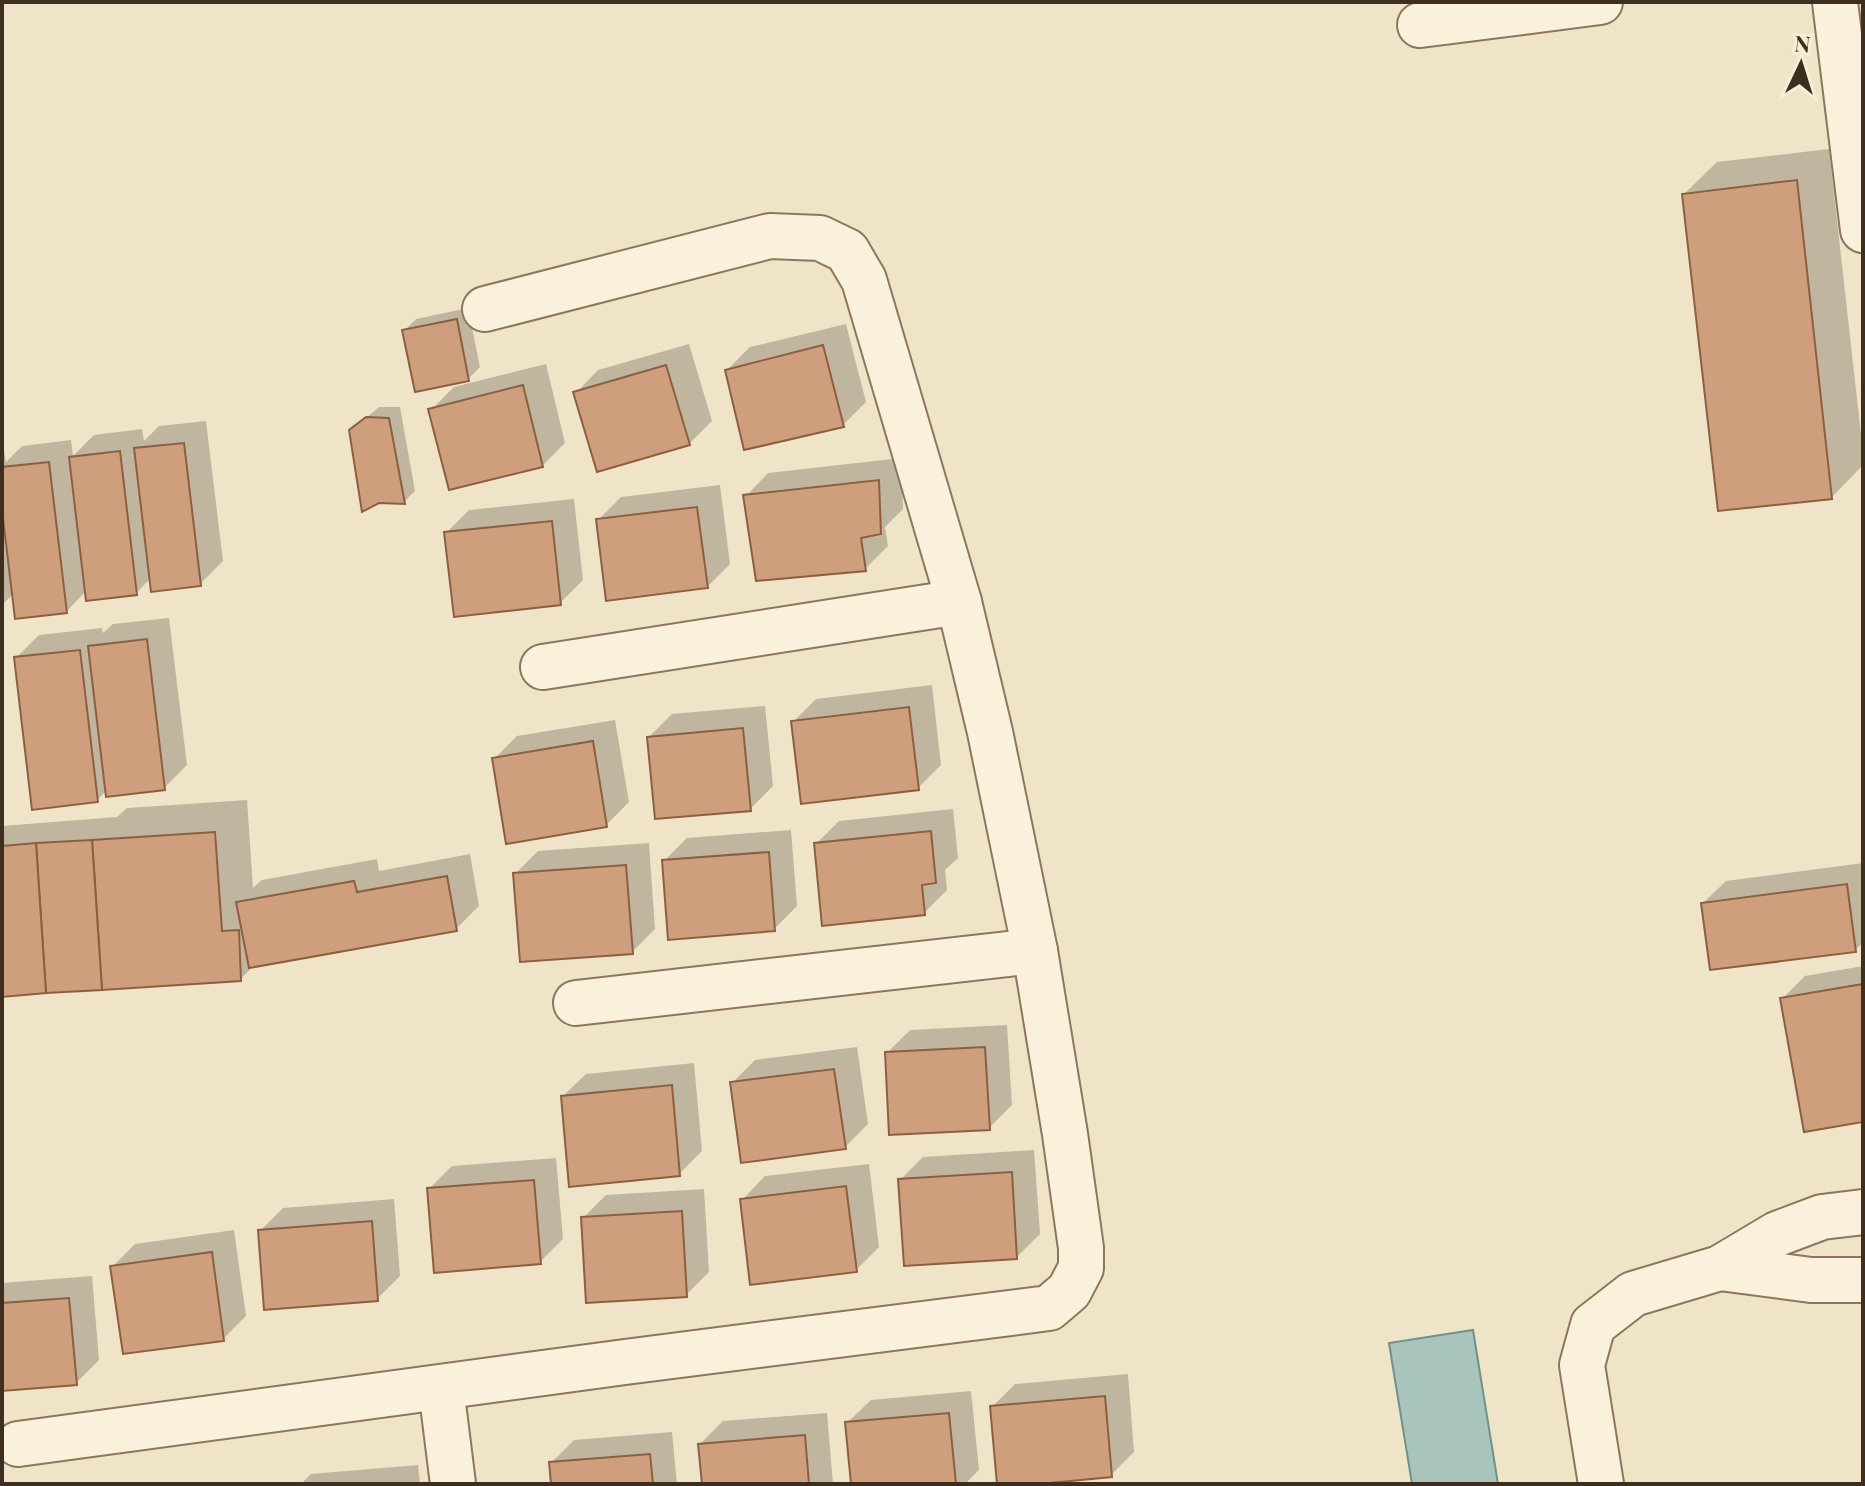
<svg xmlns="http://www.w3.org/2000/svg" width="1865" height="1486" font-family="'Playfair Display',serif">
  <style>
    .water { fill: #a9c4bc; stroke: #6f938a; stroke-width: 2 }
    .shadow { fill: #0003 }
    .building { fill: #cf9f7d; stroke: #8d5f41; stroke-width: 2 }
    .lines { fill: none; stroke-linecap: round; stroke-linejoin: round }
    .minor-casing { stroke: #8d765c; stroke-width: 48 }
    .tertiary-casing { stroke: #8d765c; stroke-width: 48 }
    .minor { stroke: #faf1dc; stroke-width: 44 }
    .tertiary { stroke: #faf1dc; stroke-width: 44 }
  </style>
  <rect width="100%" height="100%" fill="#f0e4c8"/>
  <!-- water -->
  <path class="water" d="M1473 1330 1498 1484H1412L1389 1343Z"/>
  <!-- shadow -->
  <g class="shadow">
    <path d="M1829 149 1863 452V465L1832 497 1684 194 1717 162Z"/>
    <path d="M468 308 480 367 468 379 405 330 416 319Z"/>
    <path d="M846 324 866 402 843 425 727 370 750 347Z"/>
    <path d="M689 344 712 421 689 444 576 393 598 370Z"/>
    <path d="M546 364 565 443 542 466 431 410 454 387Z"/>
    <path d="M379 407H400L415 491 404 502 351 431Z"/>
    <path d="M206 421 223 561 200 584 151 578 136 593 87 590 66 612 14 593 2 605V451L4 450 6 462 22 446 71 440 73 456 94 435 142 429 144 441 159 426Z"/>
    <path d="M901 458 903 509 885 527 888 546 865 569 746 496 768 473Z"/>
    <path d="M720 485 730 564 707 587 598 520 621 497Z"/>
    <path d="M574 499 583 580 560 603 446 533 469 510Z"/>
    <path d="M169 618 187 765 164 788 107 790 97 800 16 658 39 635 102 628 103 633 113 624Z"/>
    <path d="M932 685 941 765 918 788 793 722 816 699Z"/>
    <path d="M765 706 773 786 750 809 649 737 672 714Z"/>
    <path d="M615 720 629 802 606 825 494 759 517 736Z"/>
    <path d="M247 800 253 888 262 880 377 859 379 871 470 854 479 906 456 929 255 964 241 979 2 995V826L117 817 127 808Z"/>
    <path d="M953 809 958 858 945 870 947 890 924 913 816 844 839 821Z"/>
    <path d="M791 830 797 906 774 929 664 861 687 838Z"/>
    <path d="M649 843 655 929 632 952 515 874 538 851Z"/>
    <path d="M1863 863V943L1855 950 1703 903 1726 881Z"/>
    <path d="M1863 966V1120L1782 999 1805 976Z"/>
    <path d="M1007 1025 1012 1105 989 1128 887 1053 910 1030Z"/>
    <path d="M857 1047 868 1124 845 1147 732 1083 755 1060Z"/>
    <path d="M694 1063 702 1151 679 1174 563 1096 586 1074Z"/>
    <path d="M1034 1150 1040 1234 1017 1257 900 1180 923 1157Z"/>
    <path d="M556 1158 563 1239 540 1262 429 1189 452 1166Z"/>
    <path d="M869 1164 879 1247 856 1270 743 1199 765 1176Z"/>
    <path d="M704 1189 709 1272 686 1295 583 1218 606 1195Z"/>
    <path d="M394 1199 400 1276 377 1299 260 1231 283 1208Z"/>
    <path d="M234 1230 246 1316 223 1339 112 1267 135 1244Z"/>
    <path d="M92 1276 99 1360 76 1383 2 1389V1283Z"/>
    <path d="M1128 1374 1134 1452 1111 1475 1019 1484H999L992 1407 1015 1384Z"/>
    <path d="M971 1391 979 1470 965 1484H853L848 1422 871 1400Z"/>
    <path d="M827 1413 833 1484H704L700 1444 723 1421Z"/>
    <path d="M672 1432 677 1484H553L551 1463 574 1440Z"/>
    <path d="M418 1465 420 1484H301L311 1474Z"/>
  </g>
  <!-- building -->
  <g class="building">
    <path d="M1797 180 1832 499 1718 511 1682 194Z"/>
    <path d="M457 319 469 381 415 392 402 330Z"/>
    <path d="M823 345 844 427 744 450 725 370Z"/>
    <path d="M666 365 690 445 597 472 573 392Z"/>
    <path d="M523 385 543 467 449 490 428 409Z"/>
    <path d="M366 417 389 418 405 504 379 503 362 512 349 430Z"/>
    <path d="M184 443 201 586 151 592 134 448Z"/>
    <path d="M120 451 137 595 86 601 69 457Z"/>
    <path d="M49 462 67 613 15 619 2 510V467Z"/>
    <path d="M879 480 881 534 861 538 866 571 756 581 743 495Z"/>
    <path d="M697 507 708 588 606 601 596 519Z"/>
    <path d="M552 521 561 605 454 617 444 532Z"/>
    <path d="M147 639 165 790 106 797 88 646Z"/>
    <path d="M80 650 98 802 32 810 14 657Z"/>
    <path d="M909 707 919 790 801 804 791 721Z"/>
    <path d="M743 728 751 811 655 819 647 737Z"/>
    <path d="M593 741 607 827 506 844 492 758Z"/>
    <path d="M931 831 936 883 922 885 925 915 822 926 814 843Z"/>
    <path d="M215 832 222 931 239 930 241 981 102 990 92 840Z"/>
    <path d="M92 840 102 990 46 993 36 843Z"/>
    <path d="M36 843 46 993 2 997V846Z"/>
    <path d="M769 852 775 931 668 940 662 860Z"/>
    <path d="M626 865 633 954 520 962 513 873Z"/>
    <path d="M447 876 457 931 249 968 236 902 354 881 357 892Z"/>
    <path d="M1847 884 1856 952 1710 970 1701 903Z"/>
    <path d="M1863 984V1122L1804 1132 1780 998Z"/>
    <path d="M985 1047 990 1130 889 1135 885 1052Z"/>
    <path d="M834 1069 846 1149 741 1163 730 1082Z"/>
    <path d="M672 1085 680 1176 569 1187 561 1096Z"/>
    <path d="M1012 1172 1017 1259 904 1266 898 1179Z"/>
    <path d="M534 1180 541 1264 434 1273 427 1188Z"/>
    <path d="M846 1186 857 1272 750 1285 740 1199Z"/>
    <path d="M682 1211 687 1297 586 1303 581 1217Z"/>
    <path d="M372 1221 378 1301 264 1310 258 1230Z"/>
    <path d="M212 1252 224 1341 123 1354 110 1266Z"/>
    <path d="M69 1298 77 1385 2 1391V1303Z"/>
    <path d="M1105 1396 1112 1477 1039 1484H997L990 1406Z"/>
    <path d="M949 1413 956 1484H851L845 1422Z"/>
    <path d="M805 1435 809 1484H702L698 1444Z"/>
    <path d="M650 1454 653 1484H551L549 1462Z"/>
  </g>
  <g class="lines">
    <!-- minor casing -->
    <g class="minor-casing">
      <g id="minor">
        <path d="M1420 25 1600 2"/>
        <path d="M543 667 959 602"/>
        <path d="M576 1003 1035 951"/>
        <path d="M1720 1268 1811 1280H1863"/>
        <path d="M441 1388 453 1484"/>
        <path d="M18 1444 625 1362 1049 1308 1069 1291 1081 1268V1248L1065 1134 1035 951 990 732 959 602 864 280 847 251 820 238 770 236 485 309"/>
        <path d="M1601 1484 1582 1365 1593 1325 1633 1294 1720 1268 1777 1234 1822 1217 1863 1212"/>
      </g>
    </g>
    <!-- tertiary casing -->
    <g class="tertiary-casing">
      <path id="tertiary" d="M1835 2 1863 230"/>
    </g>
    <!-- minor -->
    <use href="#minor" class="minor"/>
    <!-- tertiary -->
    <use href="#tertiary" class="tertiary"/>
  </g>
  <!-- border -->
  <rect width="1865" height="1486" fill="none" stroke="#3d2e20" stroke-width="8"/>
  <!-- north arrow -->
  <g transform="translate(1801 64) rotate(4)" stroke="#f7eed8" stroke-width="6" paint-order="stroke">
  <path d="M0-6L14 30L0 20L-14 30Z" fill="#3d2e20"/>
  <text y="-12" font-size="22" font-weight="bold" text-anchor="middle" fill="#3d2e20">N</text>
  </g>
</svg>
